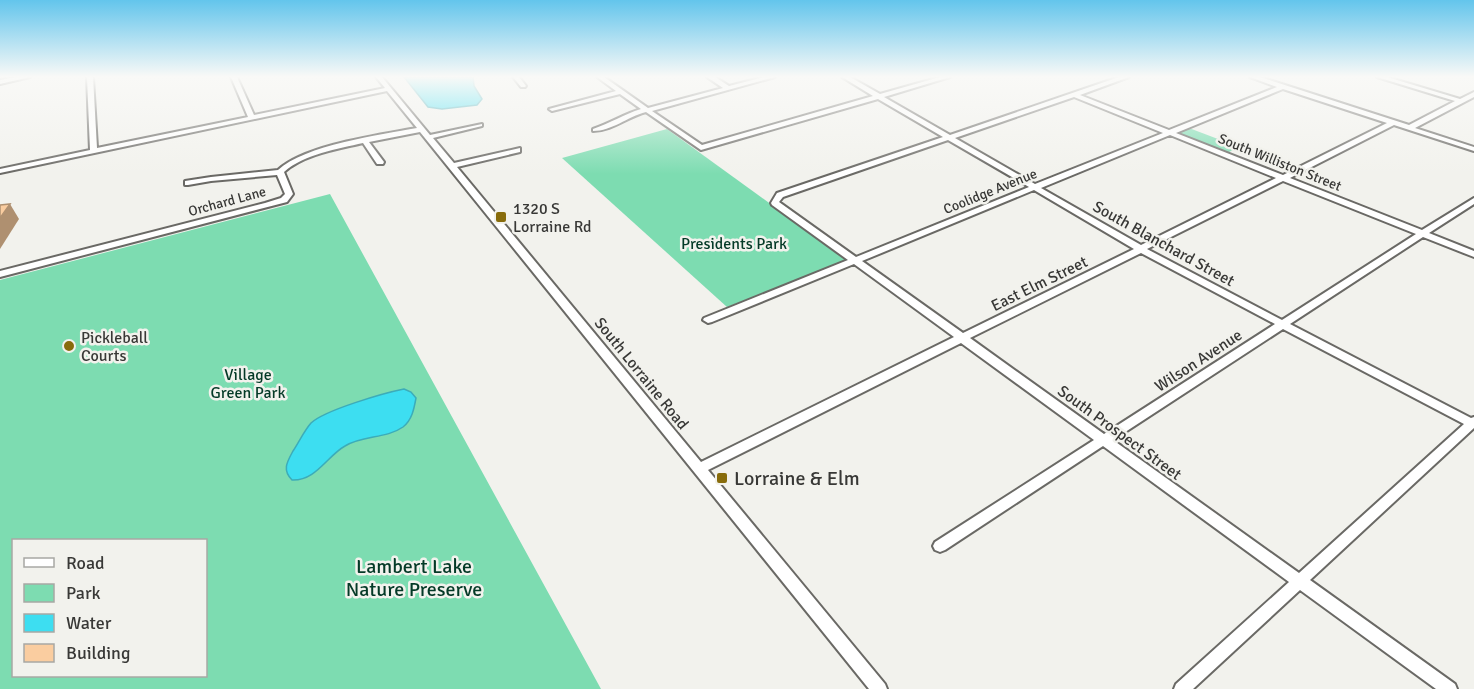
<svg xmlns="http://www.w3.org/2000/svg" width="1474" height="689" font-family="Signika,sans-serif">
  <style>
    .green { fill: #7ddcb1; fill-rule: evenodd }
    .water { fill: #3ddef1; stroke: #3cacb9; stroke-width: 1.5 }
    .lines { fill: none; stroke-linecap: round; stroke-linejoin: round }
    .minor-casing { stroke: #6a6965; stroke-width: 4 }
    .minor { fill: #fff; fill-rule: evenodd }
    .shaded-wall { fill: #af9070 }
    .building { fill: #facda0; stroke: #af9070; stroke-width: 1.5 }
    .poi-dot { fill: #886c0c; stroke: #f2f2ed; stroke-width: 2 }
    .labels { text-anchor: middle; stroke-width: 5; stroke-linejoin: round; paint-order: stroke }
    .far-street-label { font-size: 14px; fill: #383836; stroke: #f2f2ed }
    .poi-label { font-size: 16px; fill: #383836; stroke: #f2f2ed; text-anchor: start }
    .park-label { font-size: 16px; fill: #043a27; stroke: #f2f2ed }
    .street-label { font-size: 16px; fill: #383836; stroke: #f2f2ed }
    .near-poi-label { font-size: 20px; fill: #383836; stroke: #f2f2ed; text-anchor: start }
    .near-park-label { font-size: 20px; fill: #043a27; stroke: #f2f2ed }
  </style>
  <rect width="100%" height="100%" fill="#f2f2ed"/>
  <!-- green -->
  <g class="green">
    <path d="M1189 128 1239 147 1227 153 1179 134Z"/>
    <path d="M667 129 848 260 727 307 562 158Z"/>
    <path d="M330 194 601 689H0V280ZM14 540H206V676H14Z"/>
  </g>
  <!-- water -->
  <g class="water">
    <path d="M404 77H473L474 86 482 99 477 105 442 109 428 107Z"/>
    <path d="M404 389 411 392 416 398C414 409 412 420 403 427 386 439 363 435 345 446 327 456 316 481 292 480 282 470 287 462 293 451 299 442 304 431 311 423 325 410 384 393 404 389Z"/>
  </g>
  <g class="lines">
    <!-- minor casing -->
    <g class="minor-casing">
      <g id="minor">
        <path d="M16 77H30L0 84V80Z"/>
        <path d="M87 77H93L97 148 248 117 231 77H237L254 115 385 88 376 77H382L430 135 482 124V126L433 138 454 163 520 148V152L457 167 701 462 954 337 854 264 712 322 708 323 703 320 704 318 848 260 772 205 771 203 777 193 943 137 878 99 701 150 646 112C627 117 612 131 593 131V129C611 123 624 114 641 109L620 94 552 111 549 109 616 91 597 77H604L648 108 723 88 707 77H715L729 86 764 77H775L652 111 702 145 873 96 842 77H850L880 94 940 77H950L884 97 950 135 1119 77H1129L1080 95 1169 130 1277 87 1250 77H1260L1409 125 1455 101 1377 77H1387L1460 99 1474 92V97L1415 128 1474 147V151L1394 125 1290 178 1422 230 1474 198V204L1429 233 1474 251V257L1423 237 1290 324 1471 418 1474 417V428L1310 580 1455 684 1457 689H1436L1300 590 1193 689H1174L1176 684 1289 582 1103 446 945 550 940 552 935 550 933 546 935 542 1094 440 961 343 708 470 885 684 887 689H869L420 132 369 142 384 162 383 164H377L363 143C338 149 304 154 284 172L293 194 287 202 0 277V271L265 203 281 198 285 194 277 175 211 181 188 185H185V181L211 177 278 170C305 145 379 135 417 128L387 91 0 173V169L90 150ZM1283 89 1387 123 1283 175 1176 133ZM1074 97 1163 133 1035 184 955 138ZM1170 135 1276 178 1141 245 1041 188ZM948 140 1029 187 856 257 779 202 783 197ZM1283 181 1416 234 1282 320 1147 249ZM1034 190 1134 249 963 333 862 261ZM1141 253 1275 324 1104 434 970 338ZM1283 329 1464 424 1299 573 1113 440Z"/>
        <path d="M513 77H519L526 86 525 87H521Z"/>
      </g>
    </g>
    <!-- minor -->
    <use href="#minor" class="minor"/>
  </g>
  <!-- shaded-wall -->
  <path class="shaded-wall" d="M10 204 19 219 0 249V218Z"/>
  <!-- building -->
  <path class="building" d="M10 204 0 218V205Z"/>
  <!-- sky -->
  <linearGradient id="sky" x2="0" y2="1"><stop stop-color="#63c5ec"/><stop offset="0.44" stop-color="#f9f9f7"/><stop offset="1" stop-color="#f9f9f7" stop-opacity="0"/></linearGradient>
  <rect width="1474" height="174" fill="url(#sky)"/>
  <!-- markers -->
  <g class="poi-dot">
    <rect x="495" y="211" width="12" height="12" rx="3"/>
    <circle cx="69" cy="346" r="6"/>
    <rect x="716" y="472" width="12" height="12" rx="3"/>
  </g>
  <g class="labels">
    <!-- far-street labels -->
    <g class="far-street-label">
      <text transform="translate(1280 162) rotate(22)" y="5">South Williston Street</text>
      <text transform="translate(990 191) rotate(-22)" y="5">Coolidge Avenue</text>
      <text transform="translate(227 201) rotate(-15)" y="5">Orchard Lane</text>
    </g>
    <!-- poi labels -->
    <g class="poi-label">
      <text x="513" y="214">1320 S<tspan x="513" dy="18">Lorraine Rd</tspan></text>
      <text x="81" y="343">Pickleball<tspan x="81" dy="18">Courts</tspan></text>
    </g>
    <!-- park labels -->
    <g class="park-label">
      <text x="734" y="249">Presidents Park</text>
      <text x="248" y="380">Village<tspan x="248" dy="18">Green Park</tspan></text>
    </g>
    <!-- street labels -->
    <g class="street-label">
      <text transform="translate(1164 243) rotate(29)" y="6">South Blanchard Street</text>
      <text transform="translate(1039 283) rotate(-26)" y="6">East Elm Street</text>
      <text transform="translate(1198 360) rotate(-33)" y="6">Wilson Avenue</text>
      <text transform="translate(642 373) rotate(51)" y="6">South Lorraine Road</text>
      <text transform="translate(1120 432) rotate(36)" y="6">South Prospect Street</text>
    </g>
    <!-- near-poi labels -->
    <g class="near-poi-label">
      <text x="734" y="485">Lorraine &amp; Elm</text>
    </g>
    <!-- near-park labels -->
    <g class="near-park-label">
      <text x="414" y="573">Lambert Lake<tspan x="414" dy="23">Nature Preserve</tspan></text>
    </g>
  </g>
  <!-- legend -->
  <rect x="12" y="539" width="195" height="138" fill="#f2f2ed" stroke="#a8a8a4" stroke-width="1.5"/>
  <rect x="24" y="558" width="30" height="9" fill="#ffffff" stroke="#a8a8a4" stroke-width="1.5"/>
  <text x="66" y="569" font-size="18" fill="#383836">Road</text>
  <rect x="24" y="584" width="30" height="18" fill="#7ddcb1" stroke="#a8a8a4" stroke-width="1.5"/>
  <text x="66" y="599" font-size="18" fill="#383836">Park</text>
  <rect x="24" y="614" width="30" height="18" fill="#3ddef1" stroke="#a8a8a4" stroke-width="1.5"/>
  <text x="66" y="629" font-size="18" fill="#383836">Water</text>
  <rect x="24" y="644" width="30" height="18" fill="#facda0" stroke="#a8a8a4" stroke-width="1.5"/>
  <text x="66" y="659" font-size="18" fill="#383836">Building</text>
</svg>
